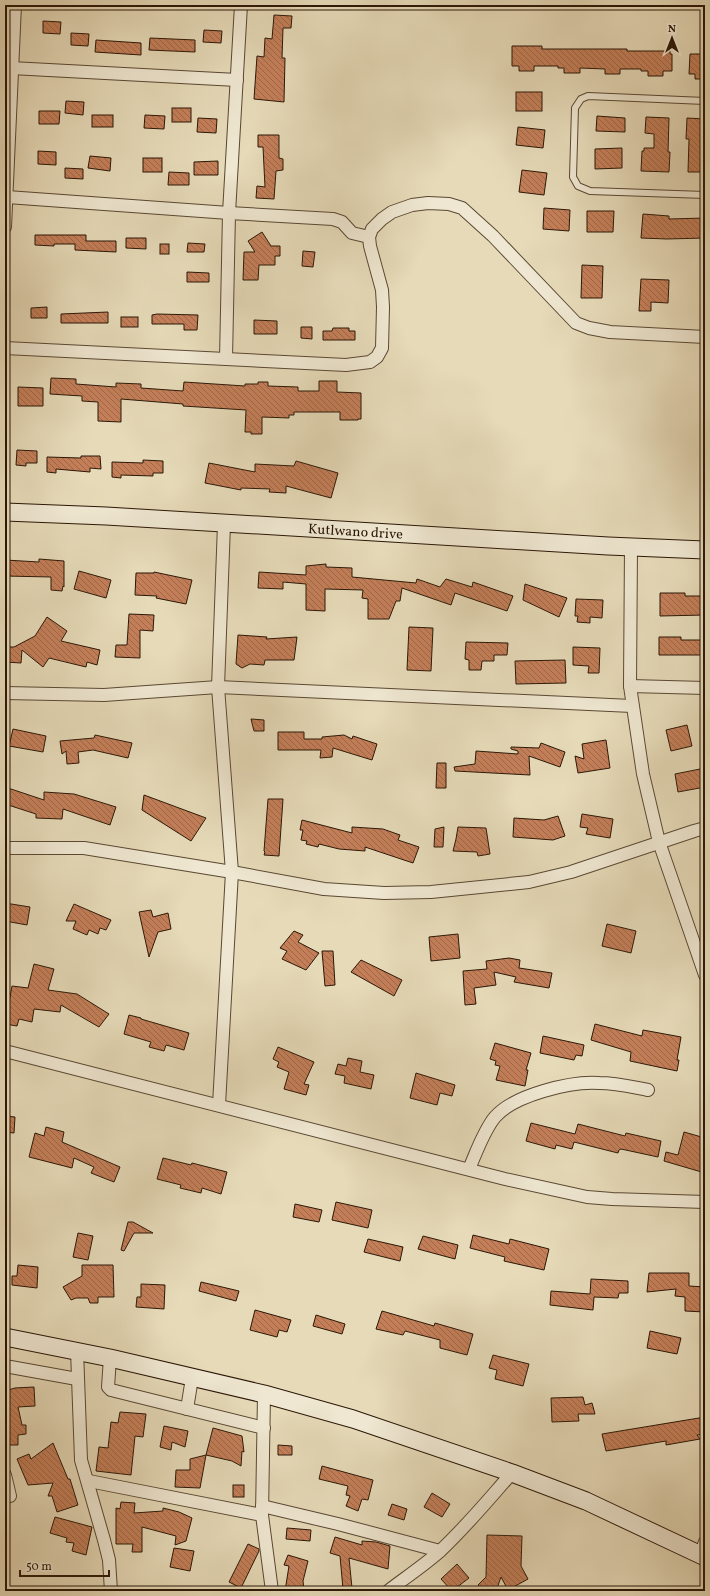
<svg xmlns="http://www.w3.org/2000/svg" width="710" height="1596" font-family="Vollkorn,serif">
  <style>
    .building { fill: url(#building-back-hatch); stroke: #2b1707 }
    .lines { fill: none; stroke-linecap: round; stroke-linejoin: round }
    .lane-casing { stroke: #5a4833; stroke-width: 8 }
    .street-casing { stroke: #5a4833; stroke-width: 14 }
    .secondary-casing { stroke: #2b1707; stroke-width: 19 }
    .lane { stroke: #efe7d1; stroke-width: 6 }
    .street { stroke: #efe7d1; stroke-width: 12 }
    .secondary { stroke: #efe7d1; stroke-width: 17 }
    .labels { text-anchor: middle; stroke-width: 3.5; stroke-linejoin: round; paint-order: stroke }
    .street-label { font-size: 14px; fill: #2b1707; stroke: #efe7d1 }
  </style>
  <defs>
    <pattern id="building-back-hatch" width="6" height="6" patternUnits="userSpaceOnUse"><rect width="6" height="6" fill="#c47f59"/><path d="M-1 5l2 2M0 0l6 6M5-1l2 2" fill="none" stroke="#9f6748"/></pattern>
  </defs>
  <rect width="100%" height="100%" fill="#e6dab8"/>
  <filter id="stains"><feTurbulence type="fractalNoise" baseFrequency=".005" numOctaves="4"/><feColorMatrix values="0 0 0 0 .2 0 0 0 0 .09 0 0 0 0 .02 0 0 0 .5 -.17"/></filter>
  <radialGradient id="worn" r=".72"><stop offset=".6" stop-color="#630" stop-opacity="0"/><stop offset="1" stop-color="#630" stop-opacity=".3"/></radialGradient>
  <!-- building -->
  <g class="building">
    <path d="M274 15 292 16 291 28H283L282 58H285L284 102 254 99 257 56 264 57 265 38 272 39Z"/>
    <path d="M43 21 61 22 60 34 43 33Z"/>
    <path d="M204 30 222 31 221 43 203 42Z"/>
    <path d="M71 33 89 34 88 46 71 45Z"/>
    <path d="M150 38 195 40V52L149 50Z"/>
    <path d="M96 40 141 43V55L95 52Z"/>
    <path d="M512 46H542V49H627V51H670V54H672V71H663V76H648V71H641V69H620V74H605V69L580 68V73H564V68H558V66H534V71H519V66H512Z"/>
    <path d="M690 54H705V79H695V74H689Z"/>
    <rect x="516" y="92" width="26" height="19"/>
    <path d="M66 101 84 102 83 115 65 113Z"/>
    <rect x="172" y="108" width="19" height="14"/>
    <path d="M39 111H60L59 124H39Z"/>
    <rect x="92" y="115" width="21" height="12"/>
    <path d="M145 115 165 116 164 129 144 128Z"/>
    <path d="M597 116 625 118V132L596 131Z"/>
    <path d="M646 117 669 118 668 152H670L669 172 641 171 642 151H644V148H654V134L645 133Z"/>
    <path d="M198 118 217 119 216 133 197 132Z"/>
    <path d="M687 118 705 119V172H688L689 139H686Z"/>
    <path d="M518 127 545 130 543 148 516 145Z"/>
    <path d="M258 135H279V158L283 159V170L276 171 274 199 256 198 257 186 265 187 263 147H258Z"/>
    <path d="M622 148V168L595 169V149Z"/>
    <path d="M38 151 56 152V165L38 164Z"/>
    <path d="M90 156 111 158 110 171 88 168Z"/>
    <rect x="143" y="158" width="19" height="14"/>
    <path d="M218 161V175H194V162Z"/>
    <path d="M65 168 83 169V179L65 178Z"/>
    <path d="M522 170 547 173 544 195 519 192Z"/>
    <path d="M169 172 189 173V185H168Z"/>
    <path d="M544 208 570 210 569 231 543 229Z"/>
    <path d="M587 211H614L613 232H587Z"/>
    <path d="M643 214 669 216V219L705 218V238L667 239 641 238Z"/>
    <path d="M262 232 271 246H280V256H275V265H259L258 280H243L244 252H255L248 241Z"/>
    <path d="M35 235H86V241H116V252L75 250V244H54V246L35 245Z"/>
    <path d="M126 238H146V249L126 248Z"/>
    <path d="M188 243 205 244 204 252H187Z"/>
    <rect x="160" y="244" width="9" height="10"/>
    <path d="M303 251 315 252 313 267 302 266Z"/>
    <path d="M582 265 603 266 602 298H581Z"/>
    <path d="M187 272 209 273V282H187Z"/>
    <path d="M641 279 669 280 668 303 651 302V311H639Z"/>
    <path d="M47 307V318H31V308Z"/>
    <path d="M108 312V323H61V314Z"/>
    <path d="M157 314 198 315 197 330H184V324H152V315Z"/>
    <rect x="121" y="317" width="17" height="10"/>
    <path d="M254 320 277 321V334H254Z"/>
    <path d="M301 327H312V339L301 338Z"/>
    <path d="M333 328H349V331H355V340H323V331H332Z"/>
    <path d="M51 378 76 379V384L116 387V383L141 384V388L183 391 184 382 245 386V384H258V382H268V386L298 387V391H319V381H337V392L361 393V419H358V420H340V412H294V415H289V418L262 417V434H251V432H245L246 410 183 406V404L121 399V422L98 421V402L82 401V396L50 394Z"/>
    <path d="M18 387 43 388V406H18Z"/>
    <path d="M17 450 37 451V463H26V466L16 465Z"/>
    <path d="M81 456H100L101 469 90 468V472L56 469V473L47 472V457L81 458Z"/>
    <path d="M143 460 163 461V473H153V476L121 475V478L112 477V462L143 463Z"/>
    <path d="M296 461 338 473 331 498 286 486V493L269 492 270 489 241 488V490L205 483 209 463 255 472V464L294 466Z"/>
    <path d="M39 559 64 561V587L63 586 62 591 51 590V577L5 576V560L39 562Z"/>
    <path d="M326 564V567L352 568V577L416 583 417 579 440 587 446 579 472 587 473 582 513 596 507 611 455 593 451 605 402 588 400 601H396L389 619H368V599L362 598 363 590 325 589V611L306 610V584L283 582V589L258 588 259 572 306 575V566Z"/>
    <path d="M79 571 111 580 106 598 74 589Z"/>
    <path d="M154 572 192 580 186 604 156 598 157 596 135 595 136 573H154Z"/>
    <path d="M525 584 567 598 559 617 523 600Z"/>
    <path d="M660 593H685V596H705V615L660 616Z"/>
    <path d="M576 599 603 600 602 618 590 617V623L577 622 578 616H575Z"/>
    <path d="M129 614 154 615 153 631 140 630V658L115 657 116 645H127Z"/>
    <path d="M47 617 67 631 61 641 100 650 97 665 87 662 86 667 49 658 43 667 22 650 21 663 5 662V647H14L35 636Z"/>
    <path d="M409 627 433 628 431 671 407 670Z"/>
    <path d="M238 635 267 637 266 639 297 637 294 660H265L264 665 250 664 242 668 236 664Z"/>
    <path d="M659 637H681V640H705V655H659Z"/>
    <path d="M466 642 508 643 507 655H494V661H482L481 670H469V660L465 659Z"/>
    <path d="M573 647 600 648 599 673H588L589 666 573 665Z"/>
    <path d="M565 660 566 683 516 684 515 661Z"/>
    <path d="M251 719 264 720V731H254Z"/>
    <path d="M687 725 692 746 671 751 666 730Z"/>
    <path d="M13 729 46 736 43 752 9 746Z"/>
    <path d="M278 732H304V739H322V737L344 735 352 739 353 736 377 744 372 760 333 748 332 757 320 758 321 750H278Z"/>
    <path d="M95 735 132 743 128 758 93 750 78 752 79 763 67 764 66 751 62 754 60 741 94 738Z"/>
    <path d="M606 740 610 768 578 773 575 756 584 759 582 744Z"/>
    <path d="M541 743 565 752 560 767 529 756 530 775 455 771 454 767 475 764 476 751 518 754V751L511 749V747L539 748Z"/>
    <path d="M437 763H446V788H436Z"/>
    <path d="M705 768V787L678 792 675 774Z"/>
    <path d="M5 787 44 800V792L74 794 116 807 110 825 63 809 62 819 36 818V814L5 804Z"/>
    <path d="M144 795 206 818 191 841 142 810Z"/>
    <path d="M268 799H283L279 856 264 855 265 852 264 851Z"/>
    <path d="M582 814 613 819 610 838 586 834 588 828 580 827Z"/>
    <path d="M558 816 565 836 553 840 513 837 514 818 544 820Z"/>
    <path d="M302 820 352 833V827L383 829 400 835 398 840 419 847 413 863 365 847V851L339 849 319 844 318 847 306 844 307 841 301 840 303 830H300Z"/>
    <path d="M444 827 443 847H434L435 829Z"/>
    <path d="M458 827 486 828 490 854 478 856 477 852 453 851 456 839Z"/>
    <path d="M5 903 30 907 27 925 5 921Z"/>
    <path d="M74 904 111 920 106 930 100 928 98 934 89 930 87 935 73 929 76 921H66Z"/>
    <path d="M151 910 153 917 168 913 171 929 158 932 149 957 139 912Z"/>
    <path d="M607 924 636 931 631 953 602 946Z"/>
    <path d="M294 931 303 935 298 942 319 953 306 970 282 959 287 951 280 948Z"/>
    <path d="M458 934 460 958 431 961 429 937Z"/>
    <path d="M322 951H333L335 985 325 986Z"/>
    <path d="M509 958 520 960 519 968 552 973 549 988 514 982 516 977 494 972 496 985 474 988 476 1004 465 1005 463 971 487 969 486 961Z"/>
    <path d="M361 960 402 980 394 996 351 972Z"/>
    <path d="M34 964 54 969 48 990 77 994 109 1014 99 1027 61 1005 60 1012 34 1009 32 1022 19 1019 17 1026 5 1024 12 986 28 988Z"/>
    <path d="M129 1015 141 1018V1019L189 1033 184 1050 166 1045 164 1051 149 1047 151 1042 124 1034Z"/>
    <path d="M595 1024 642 1036 643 1030 681 1037 677 1060H679L677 1071 630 1061 631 1052 591 1040Z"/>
    <path d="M543 1036 584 1045 582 1056 576 1055 574 1060 540 1053Z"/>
    <path d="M495 1043 531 1053 526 1070H528L525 1086 496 1080 500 1066 495 1065 496 1061 490 1059Z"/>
    <path d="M278 1047 314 1062 304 1084 309 1085 306 1095 284 1089 289 1072 277 1067 279 1062 273 1059Z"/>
    <path d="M348 1058 362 1061 360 1072 374 1075 371 1089 344 1083 345 1076 335 1074 338 1064 346 1066Z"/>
    <path d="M416 1073 455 1085 452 1096 440 1093 437 1105 410 1098Z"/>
    <path d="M5 1116 15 1117 14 1133 5 1132Z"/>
    <path d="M531 1123 575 1134 578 1124 625 1136 626 1133 661 1141 658 1157 621 1149 619 1150 618 1153 574 1142 572 1149 556 1145 555 1149 526 1141Z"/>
    <path d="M46 1127 64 1132 62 1142 120 1167 114 1182 91 1173 94 1167 74 1158 72 1168 29 1157 35 1133 44 1136Z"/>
    <path d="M684 1132 705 1138V1173L664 1161 666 1152 678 1155Z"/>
    <path d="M163 1158 191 1165 192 1163 227 1172 221 1194 202 1188 201 1193 180 1188 181 1185 157 1179Z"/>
    <path d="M336 1202 372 1210 368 1228 332 1220Z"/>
    <path d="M295 1204 322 1210 319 1222 293 1217Z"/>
    <path d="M128 1222H133L153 1233H134L124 1251 121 1250Z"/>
    <path d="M78 1233 93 1236 88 1260 73 1257Z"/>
    <path d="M473 1235 509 1244 510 1239 549 1249 544 1270 504 1261 505 1257 470 1248Z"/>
    <path d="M423 1236 458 1245 455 1259 418 1249Z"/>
    <path d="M368 1239 403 1247 400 1261 364 1252Z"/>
    <path d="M18 1265 38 1267 37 1288 12 1285V1276H17Z"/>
    <path d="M82 1265H113L114 1297H98V1303H90L88 1298H76L71 1300 63 1287 82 1276Z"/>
    <path d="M649 1273H689V1286L705 1287V1312L685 1311V1297L675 1296 676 1289 647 1292Z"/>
    <path d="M591 1279 628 1281V1293H619L618 1298 594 1297 593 1310 550 1305 551 1291 590 1294Z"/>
    <path d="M201 1282 239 1291 236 1301 199 1291Z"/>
    <path d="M141 1284 165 1285 164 1309 136 1307 137 1297H141Z"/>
    <path d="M255 1310 291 1320 287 1332 279 1330 277 1337 250 1330Z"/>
    <path d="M382 1311 434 1326 435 1323 473 1334 467 1355 440 1348V1340L405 1331 403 1335 376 1329Z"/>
    <path d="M316 1315 345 1324 342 1334 313 1326Z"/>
    <path d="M650 1331 681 1338 677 1354 647 1348Z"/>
    <path d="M493 1355 529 1364 523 1386 495 1379 497 1370 489 1368Z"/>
    <path d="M34 1387 35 1406 18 1407 22 1425H26V1434L18 1435V1445H7V1417L5 1418V1391L15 1388Z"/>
    <path d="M583 1397 585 1405 592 1403 595 1414H578L579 1421 552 1422 551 1398Z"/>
    <path d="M120 1412 146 1414 143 1437 135 1436 131 1475 96 1471 99 1447 108 1448 111 1422 118 1423Z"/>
    <path d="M705 1417V1434L697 1435 700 1439 666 1445V1441L606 1451 602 1434Z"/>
    <path d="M164 1426 188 1431 185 1447 172 1442 171 1450 160 1447Z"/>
    <path d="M213 1428 242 1436 244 1452 242 1451 241 1466 232 1461 206 1455Z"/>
    <path d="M53 1443 68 1479H70L78 1505 57 1512 52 1496H48L53 1483 28 1485 17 1459 29 1454 31 1459Z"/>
    <path d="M278 1445 292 1446V1455H278Z"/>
    <path d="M206 1455 200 1488 175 1487 176 1470H190V1459Z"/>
    <path d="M322 1466 373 1480 368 1500 362 1499 358 1511 346 1506 350 1496 346 1495 348 1486 319 1479Z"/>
    <rect x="233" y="1485" width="11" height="12"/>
    <path d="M432 1493 450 1504 442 1517 424 1507Z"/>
    <path d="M121 1502 135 1503 134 1513 163 1511V1508L179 1512 192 1518 186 1541 175 1545 176 1536 142 1527V1552H132L133 1544H116V1508L120 1509Z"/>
    <path d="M392 1504 407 1509 404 1520 388 1515Z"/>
    <path d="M55 1517 92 1527 86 1555 72 1551 74 1543 66 1542 67 1538 50 1533Z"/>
    <path d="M287 1528 311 1530 310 1541 286 1539Z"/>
    <path d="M487 1535 522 1536 521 1566 528 1579 508 1590 501 1577 496 1591H485L478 1585 486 1577Z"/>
    <path d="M335 1537 362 1545V1541L376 1542 390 1546 388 1569 349 1558 352 1588 343 1589 340 1556 330 1553Z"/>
    <path d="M248 1544 259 1549V1551L241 1588 229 1582Z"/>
    <path d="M174 1548 194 1551 190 1571 170 1567Z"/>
    <path d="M288 1555 308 1561 303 1581 304 1591H285L289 1566 284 1565Z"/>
    <path d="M457 1564 469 1578 452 1591 441 1579Z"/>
  </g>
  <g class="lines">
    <!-- lane casing -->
    <g class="lane-casing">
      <path id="lane" d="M705 101 588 96 581 99 575 108 573 177 578 186 590 191 705 195"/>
    </g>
    <!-- street casing -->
    <g class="street-casing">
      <g id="street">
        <path d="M11 68 237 80"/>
        <path d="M7 197 229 213 333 219 342 222 352 233 369 237"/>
        <path d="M5 227 15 5"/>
        <path d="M5 348 346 365 370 362 377 357 382 348 383 307 382 290 370 246 369 237 372 229 382 219 392 212 412 205 428 203 449 204 462 208 493 236 576 323 589 328 610 332 705 337"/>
        <path d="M226 359 229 213 241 5"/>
        <path d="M631 546 630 686 643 774 659 842 705 975"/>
        <path d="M630 686 705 688"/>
        <path d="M5 693 104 695 218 687 632 706"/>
        <path d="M5 848H84L232 872 324 889 384 893 431 892 529 882 571 872 694 831 705 828"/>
        <path d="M5 1051 505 1179 587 1197 612 1199 705 1202"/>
        <path d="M219 1105 232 872 218 687 224 524"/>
        <path d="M469 1169C476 1153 484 1130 495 1117 514 1095 571 1081 599 1083 616 1083 632 1087 648 1090"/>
        <path d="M77 1350 81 1460 104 1540 109 1560 111 1591"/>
        <path d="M110 1358 108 1387 111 1390 264 1428"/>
        <path d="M5 1366 77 1379"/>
        <path d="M264 1394 262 1515 272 1591"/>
        <path d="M187 1409 192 1378"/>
        <path d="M5 1475 10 1496"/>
        <path d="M89 1481 262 1515"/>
        <path d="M262 1506 338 1524 440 1551"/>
        <path d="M700 1555 705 1542"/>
        <path d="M388 1591C405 1578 423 1566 439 1552 465 1528 488 1500 512 1473"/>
      </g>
    </g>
    <!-- secondary casing -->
    <g class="secondary-casing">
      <g id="secondary">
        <path id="s1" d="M5 512 106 516 608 546 705 550"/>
        <path d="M5 1337 110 1358 264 1394 353 1419 512 1473 586 1501 705 1557"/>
      </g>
    </g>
    <!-- lane -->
    <use href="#lane" class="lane"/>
    <!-- street -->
    <use href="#street" class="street"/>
    <!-- secondary -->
    <use href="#secondary" class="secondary"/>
  </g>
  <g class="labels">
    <!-- street labels -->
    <g class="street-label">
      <text dy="5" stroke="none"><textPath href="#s1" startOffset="351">Kutlwano drive</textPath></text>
    </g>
  </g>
  <!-- margin -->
  <rect width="710" height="1596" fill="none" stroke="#e6dab8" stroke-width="20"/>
  <rect x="6" y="6" width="698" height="1584" fill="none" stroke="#2b1707" stroke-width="2"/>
  <rect x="10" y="10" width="690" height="1576" fill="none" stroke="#2b1707"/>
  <!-- north arrow -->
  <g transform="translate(672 38)" stroke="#efe7d1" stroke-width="3" paint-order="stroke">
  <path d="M0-3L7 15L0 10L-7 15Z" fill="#2b1707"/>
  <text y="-6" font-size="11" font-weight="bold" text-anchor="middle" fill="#2b1707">N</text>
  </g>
  <!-- scale -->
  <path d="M20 1570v6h89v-6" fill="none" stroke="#2b1707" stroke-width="2"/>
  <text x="26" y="1570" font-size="12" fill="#2b1707" stroke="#efe7d1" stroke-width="3" paint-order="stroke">50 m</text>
  <rect width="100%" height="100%" filter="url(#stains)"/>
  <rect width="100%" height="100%" fill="url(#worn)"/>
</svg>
